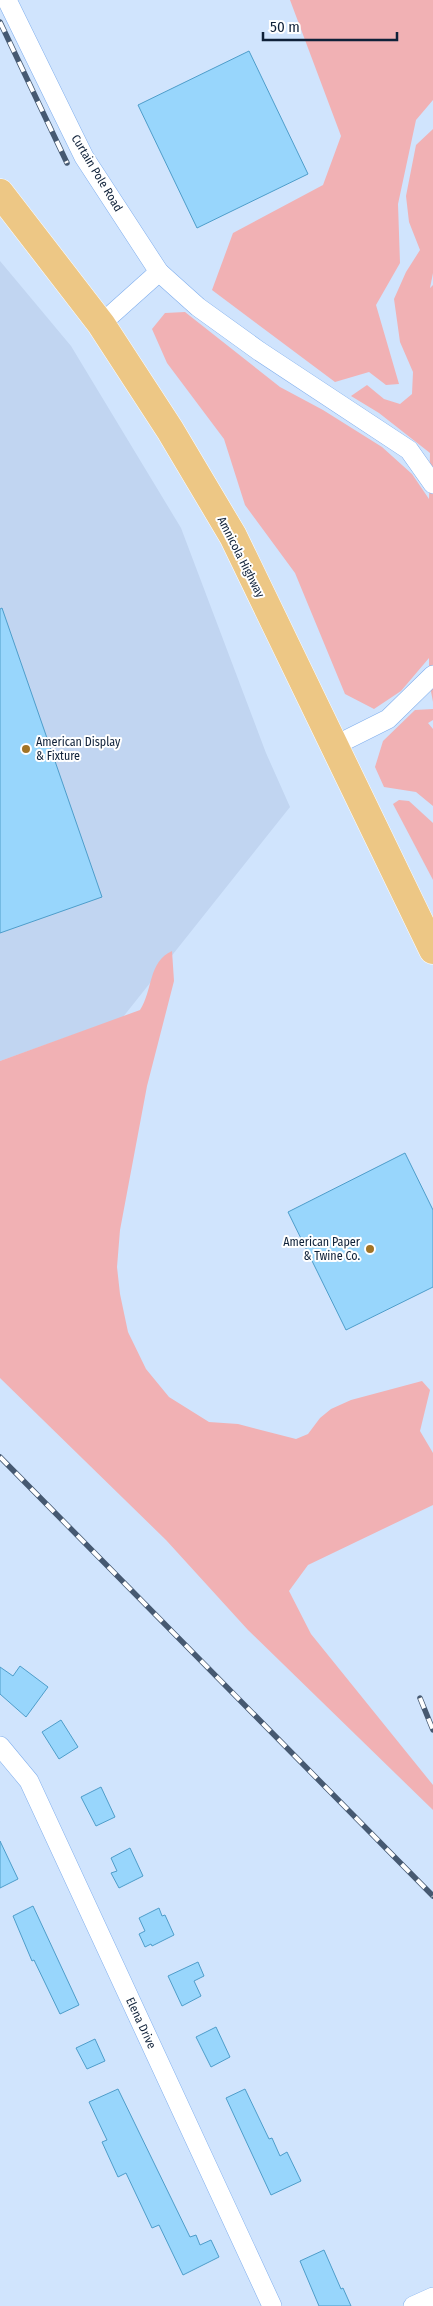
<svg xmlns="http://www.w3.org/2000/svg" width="433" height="2306" font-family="'Fira Sans Condensed',sans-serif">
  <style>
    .built { fill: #c1d5f1 }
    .green { fill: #f1b1b4 }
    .building { fill: #98d6fc; stroke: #4e9dca }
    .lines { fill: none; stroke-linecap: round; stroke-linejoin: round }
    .street-casing { stroke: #81afed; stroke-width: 20 }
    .primary-casing { stroke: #fff; stroke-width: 29 }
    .street { stroke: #fff; stroke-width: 19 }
    .primary { stroke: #edc785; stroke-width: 28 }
    .rail-casing { stroke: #465971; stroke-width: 5.5 }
    .rail { stroke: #fff; stroke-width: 4; stroke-dasharray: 11; stroke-linecap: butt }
    .poi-dot { fill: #a27426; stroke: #fff; stroke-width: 2 }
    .labels { text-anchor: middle; stroke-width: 4; stroke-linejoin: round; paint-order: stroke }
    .street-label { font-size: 12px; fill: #0f2139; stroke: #fff }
    .poi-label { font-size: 12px; fill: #0f2139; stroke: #fff; text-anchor: start }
  </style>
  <rect width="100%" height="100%" fill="#d0e4fd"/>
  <!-- built -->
  <path class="built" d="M0 261 71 346 181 528 266 753 290 807 123 1017 0 1061Z"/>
  <!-- green -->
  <g class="green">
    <path d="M290 0H433V100L416 120 398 204 400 263 376 305 399 384 386 385 369 372 335 382 212 290 233 233 323 185 341 136Z"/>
    <path d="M433 129V273L430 288 433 285V702L429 681V658L401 691 374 709 345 694 295 573 245 505 224 439 167 363 152 329 165 313 185 312 280 387 323 410 382 447 412 474 429 499 430 453 379 413 351 396 367 385 384 399 400 404 412 394 413 372 400 342 394 299 406 272 420 250 409 222 406 196 416 145Z"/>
    <path d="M433 709V720L428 723 433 729V806L416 792 384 787 375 767 383 741 415 710Z"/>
    <path d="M399 800 409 801 433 823V880L393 804Z"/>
    <path d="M172 951 174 981 147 1086 120 1230 117 1267 120 1294 128 1332 146 1369 169 1397 209 1422 238 1424 296 1439 308 1434 320 1418 331 1409 351 1400 422 1381 430 1390 420 1431 433 1453V1505L308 1565 289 1591 311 1634 433 1785V1810L248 1630 166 1540 0 1378V1061L140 1010C153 990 148 962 172 951Z"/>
  </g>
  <!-- building -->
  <g class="building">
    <path d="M249 51 308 174 197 228 138 105Z"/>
    <path d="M2 608 102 897 0 933V609Z"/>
    <path d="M405 1153 433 1210V1287L346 1330 288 1212Z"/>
    <path d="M20 1666 48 1687 26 1717 0 1694V1667L13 1676Z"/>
    <path d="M61 1720 78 1747 59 1759 42 1732Z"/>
    <path d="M101 1787 115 1817 96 1826 81 1797Z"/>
    <path d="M0 1841 18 1879 0 1888Z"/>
    <path d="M130 1848 143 1876 119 1888 111 1873 117 1871 111 1858Z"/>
    <path d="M33 1906 79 2005 60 2014 34 1960 32 1961 13 1916Z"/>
    <path d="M159 1908 162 1916 165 1915 174 1935 152 1946 151 1944 145 1947 139 1934 145 1931 139 1918Z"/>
    <path d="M198 1962 204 1976 194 1981 201 1996 182 2006 168 1976Z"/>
    <path d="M216 2027 230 2057 211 2067 196 2037Z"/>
    <path d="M95 2039 105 2061 87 2069 76 2048Z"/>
    <path d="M118 2089 190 2237 196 2235 200 2245 211 2240 219 2257 183 2275 159 2225 152 2228 126 2173 118 2177 102 2142 107 2140 89 2102Z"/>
    <path d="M245 2089 269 2139 272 2138 280 2156 287 2152 301 2181 271 2195 226 2098Z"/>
    <path d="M324 2250 341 2289 343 2288 351 2306H319L300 2261Z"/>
  </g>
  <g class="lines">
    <!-- street casing -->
    <g class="street-casing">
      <g id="street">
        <path d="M7 0 84 157 159 272 101 324"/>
        <path d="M159 272 198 307 259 351 409 450 433 484"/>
        <path d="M334 746 388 719 433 675"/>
        <path d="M0 1746 29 1781 272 2306"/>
        <path d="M413 2306 433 2297"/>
      </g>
    </g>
    <!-- primary casing -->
    <g class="primary-casing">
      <path id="primary" d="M0 193 101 324 170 430 233 536 433 950"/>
    </g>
    <!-- street -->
    <use href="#street" class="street"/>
    <!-- primary -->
    <use href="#primary" class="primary"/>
    <!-- rail casing -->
    <g class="rail-casing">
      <g id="rail">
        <path d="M0 22 67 163"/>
        <path d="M0 1457 433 1896"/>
        <path d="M420 1698 433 1730"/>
      </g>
    </g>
    <!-- rail -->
    <use href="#rail" class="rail"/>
  </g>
  <!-- markers -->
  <g class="poi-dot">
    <circle cx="26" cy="749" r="5"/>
    <circle cx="370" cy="1249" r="5"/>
  </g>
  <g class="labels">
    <!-- street labels -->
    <g class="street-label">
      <text transform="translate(97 173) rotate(59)" y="4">Curtain Pole Road</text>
      <text transform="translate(241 557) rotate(63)" y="4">Amnicola Highway</text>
      <text transform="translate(141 2023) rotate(65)" y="4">Elena Drive</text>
    </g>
    <!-- poi labels -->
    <g class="poi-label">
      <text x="36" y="746">American Display<tspan x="36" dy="14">&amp; Fixture</tspan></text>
      <text x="360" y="1246" text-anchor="end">American Paper<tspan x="360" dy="14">&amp; Twine Co.</tspan></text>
    </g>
  </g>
  <!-- scale -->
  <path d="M263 32v8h134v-8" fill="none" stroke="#0f2139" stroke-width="2.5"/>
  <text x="270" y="32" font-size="15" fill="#0f2139" stroke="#ffffff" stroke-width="4" paint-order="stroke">50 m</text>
</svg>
